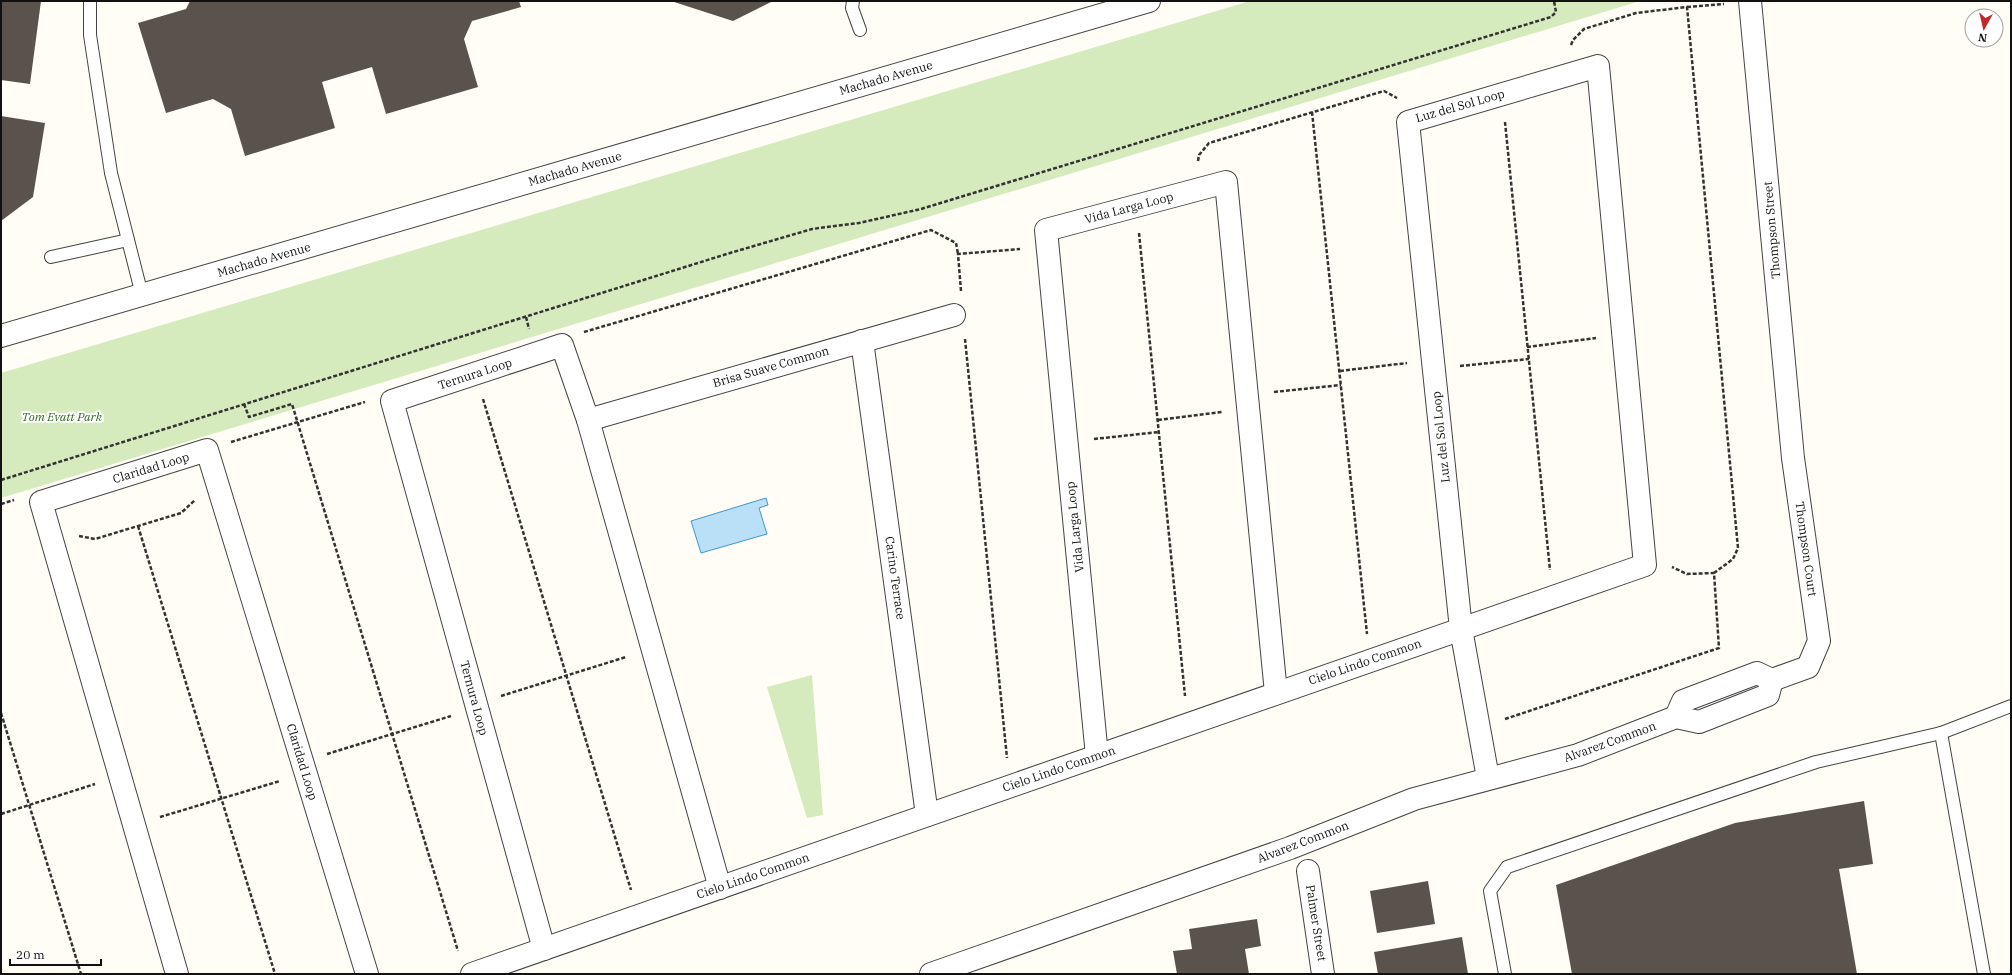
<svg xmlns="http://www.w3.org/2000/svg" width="2012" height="975" font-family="'IBM Plex Serif',serif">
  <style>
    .green { fill: #d5ebbd }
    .water { fill: #b9e0f7; stroke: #3f96cf }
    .building { fill: #5a524d }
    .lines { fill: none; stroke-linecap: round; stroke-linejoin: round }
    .service-casing { stroke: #444; stroke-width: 14 }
    .minor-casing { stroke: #444; stroke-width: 24 }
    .path { stroke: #333; stroke-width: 2.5; stroke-dasharray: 4 2; stroke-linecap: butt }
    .service { stroke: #fff; stroke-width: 12 }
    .minor { stroke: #fff; stroke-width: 22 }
    .labels { text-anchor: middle; stroke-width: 4; stroke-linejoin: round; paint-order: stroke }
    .street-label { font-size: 12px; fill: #111; stroke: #fff }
    .park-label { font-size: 12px; font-style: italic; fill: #2f6b1f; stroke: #fff }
  </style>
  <rect width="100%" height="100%" fill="#fffdf5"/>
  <!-- green -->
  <g class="green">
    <path d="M1250 1H1640L1 498V373Z"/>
    <path d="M812 675 823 815 807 818 767 687Z"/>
  </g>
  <!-- water -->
  <path class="water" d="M766 498 768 505 759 508 767 534 701 553 691 521Z"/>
  <!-- building -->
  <g class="building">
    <path d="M1 1H41L30 84 1 80Z"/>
    <path d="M190 1H519L521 7 472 21 464 39 478 87 386 114 372 67 322 82 335 128 245 156 231 109 213 99 166 113 138 23 186 9Z"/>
    <path d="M671 1H773L733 21Z"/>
    <path d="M1 116 45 123 33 197 1 221Z"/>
    <path d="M1864 801 1873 864 1839 869 1857 974H1572L1556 885 1735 823Z"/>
    <path d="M1428 881 1435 924 1377 933 1370 891Z"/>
    <path d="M1257 919 1261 946 1245 949 1249 974H1177L1173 951 1192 949 1189 929Z"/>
    <path d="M1462 937 1468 974H1378L1374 952Z"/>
  </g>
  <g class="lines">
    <!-- service casing -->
    <g class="service-casing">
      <g id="service">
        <path d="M90 1V35L111 173 142 295"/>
        <path d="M853 1 852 8 860 30"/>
        <path d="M51 257 128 240"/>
        <path d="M1941 733 1984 974"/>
        <path d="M1505 974 1490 891 1507 867 1816 762 1941 733 2011 706"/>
      </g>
    </g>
    <!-- minor casing -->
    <g class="minor-casing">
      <g id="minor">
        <path d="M1750 1 1793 458 1819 641 1808 667 1772 680"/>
        <path d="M1 336 1149 1"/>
        <path d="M862 341 927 815"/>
        <path d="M588 420 954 315"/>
        <path d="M1676 717 1683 701 1757 673 1772 680"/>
        <path d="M1097 756 1046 230 1226 182 1276 693"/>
        <path d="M1308 871 1323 974"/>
        <path d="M544 949 392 401 562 345 588 420 720 888"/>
        <path d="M177 974 41 502 207 450 367 974"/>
        <path d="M472 974C863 837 1254 701 1645 565L1598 66 1408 122 1461 629 1488 778"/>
        <path d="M931 974 1290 848 1414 799 1578 755 1676 717 1699 722 1768 695 1772 680"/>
      </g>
    </g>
    <!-- path -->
    <g class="path">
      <path d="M1687 7 1724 4"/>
      <path d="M1571 45 1573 40 1584 29 1636 13 1687 7 1738 548 1733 559 1714 573"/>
      <path d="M1312 112 1367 634"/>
      <path d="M1505 122 1550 570"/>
      <path d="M1198 161 1199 155 1209 143 1384 91 1397 98"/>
      <path d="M1139 233 1185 696"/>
      <path d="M961 291 958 254 1020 249"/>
      <path d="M526 317 529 329"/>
      <path d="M584 332 931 230 956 243 958 254"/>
      <path d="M965 339 1007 758"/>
      <path d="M1527 347 1596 338"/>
      <path d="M1460 366 1529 359"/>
      <path d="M1340 371 1407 363"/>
      <path d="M1274 392 1341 385"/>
      <path d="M483 399 631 890"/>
      <path d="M244 404 249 417 292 404 458 951"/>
      <path d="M1158 420 1222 412"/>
      <path d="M1094 439 1159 432"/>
      <path d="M231 442 365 402"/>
      <path d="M1 480 730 253 812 229 859 223 921 209 1551 17 1556 12 1554 1"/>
      <path d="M1 504 14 500"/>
      <path d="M138 526 275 974"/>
      <path d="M79 536 95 539 181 513 195 500"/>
      <path d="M501 696 626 657"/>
      <path d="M1 713 81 974"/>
      <path d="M1505 719 1719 648 1714 573 1687 574 1672 567"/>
      <path d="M327 754 451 716"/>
      <path d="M1 814 95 784"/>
      <path d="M160 817 280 781"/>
    </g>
    <!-- service -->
    <use href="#service" class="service"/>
    <!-- minor -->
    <use href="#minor" class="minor"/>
  </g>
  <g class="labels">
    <!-- street labels -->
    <g class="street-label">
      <text transform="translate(886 78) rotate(-16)" y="4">Machado Avenue</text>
      <text transform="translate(1460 106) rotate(-16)" y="4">Luz del Sol Loop</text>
      <text transform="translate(575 169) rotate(-16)" y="4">Machado Avenue</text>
      <text transform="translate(1129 208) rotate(-15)" y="4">Vida Larga Loop</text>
      <text transform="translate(1772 230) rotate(-95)" y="4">Thompson Street</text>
      <text transform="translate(264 260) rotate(-16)" y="4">Machado Avenue</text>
      <text transform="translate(771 367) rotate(-16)" y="4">Brisa Suave Common</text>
      <text transform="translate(475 374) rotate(-18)" y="4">Ternura Loop</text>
      <text transform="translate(1441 437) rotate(-96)" y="4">Luz del Sol Loop</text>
      <text transform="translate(151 468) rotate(-17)" y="4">Claridad Loop</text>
      <text transform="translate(1075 527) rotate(-96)" y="4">Vida Larga Loop</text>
      <text transform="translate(1806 549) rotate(82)" y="4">Thompson Court</text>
      <text transform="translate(895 578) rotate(82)" y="4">Carino Terrace</text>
      <text transform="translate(1365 662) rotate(-19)" y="4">Cielo Lindo Common</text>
      <text transform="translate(474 698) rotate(75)" y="4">Ternura Loop</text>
      <text transform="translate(1610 742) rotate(-20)" y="4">Alvarez Common</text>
      <text transform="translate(302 762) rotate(73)" y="4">Claridad Loop</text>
      <text transform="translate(1059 769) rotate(-19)" y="4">Cielo Lindo Common</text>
      <text transform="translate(1303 842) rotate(-21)" y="4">Alvarez Common</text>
      <text transform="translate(753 876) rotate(-19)" y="4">Cielo Lindo Common</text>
      <text transform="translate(1316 923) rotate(81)" y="4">Palmer Street</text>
    </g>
    <!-- park labels -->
    <g class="park-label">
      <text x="62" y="421">Tom Evatt Park</text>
    </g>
  </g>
  <!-- border -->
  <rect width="2012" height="975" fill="none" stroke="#111111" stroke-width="4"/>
  <!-- north arrow -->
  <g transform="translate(1984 28) rotate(188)"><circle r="19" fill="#ffffff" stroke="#a0a0a0"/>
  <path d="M0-3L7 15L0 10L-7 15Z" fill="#c4262e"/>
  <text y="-6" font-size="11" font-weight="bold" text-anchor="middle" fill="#111111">N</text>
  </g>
  <!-- scale -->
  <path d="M10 959v6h91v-6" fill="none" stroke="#111111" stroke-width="2"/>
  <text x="16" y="959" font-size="12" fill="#111111" stroke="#ffffff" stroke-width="3" paint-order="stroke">20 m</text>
</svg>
